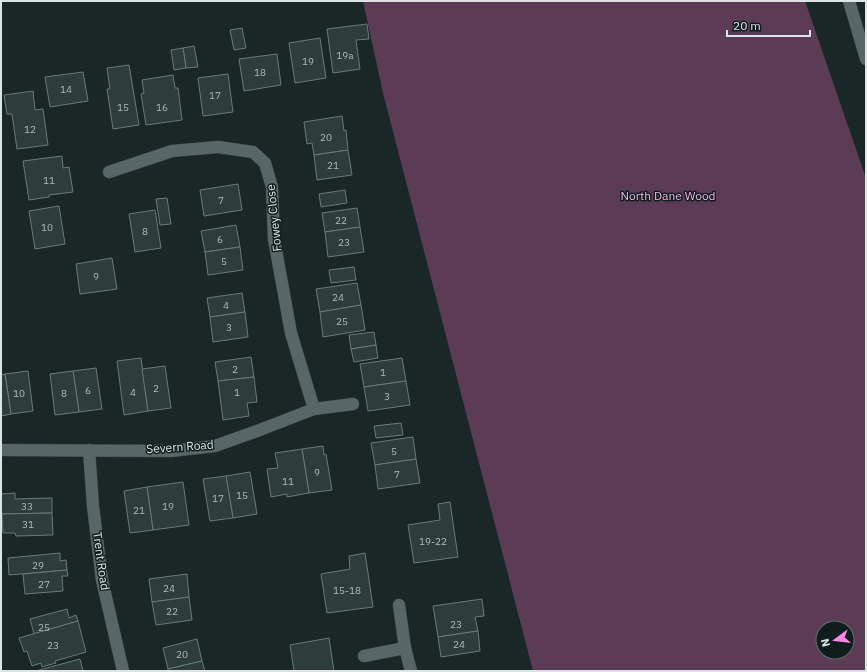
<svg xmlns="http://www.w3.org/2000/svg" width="867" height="672" font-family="'IBM Plex Sans',sans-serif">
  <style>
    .green { fill: #5c3c54; fill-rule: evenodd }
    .building { fill: #2d3d3c; stroke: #697a7a }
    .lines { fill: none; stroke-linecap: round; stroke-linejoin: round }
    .street-casing { stroke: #384343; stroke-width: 13 }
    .secondary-casing { stroke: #384343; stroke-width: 13 }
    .street { stroke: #576767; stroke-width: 12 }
    .secondary { stroke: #576767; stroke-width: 12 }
    .labels { text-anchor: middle; stroke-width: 3; stroke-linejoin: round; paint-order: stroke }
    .number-label { font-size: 10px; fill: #b0bbbb }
    .park-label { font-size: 12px; fill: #f9b6e8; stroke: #0f1e1d }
    .street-label { font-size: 12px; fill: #dce5e5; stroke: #0f1e1d }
  </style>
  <rect width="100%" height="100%" fill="#192727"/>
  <!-- green -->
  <path class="green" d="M363 1H805L866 178V671H533L383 93ZM823 628H847V652H823Z"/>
  <!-- building -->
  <g class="building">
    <path d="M367 24 369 39 356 40 360 69 333 73 327 29Z"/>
    <path d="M242 28 246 48 234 50 230 30Z"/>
    <path d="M320 38 326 78 295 83 289 43Z"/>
    <path d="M194 46 198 67 186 68 183 48Z"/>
    <path d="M183 48 186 68 174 70 171 50Z"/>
    <path d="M277 54 281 85 244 91 239 59Z"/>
    <path d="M129 65 139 125 113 129 107 89H110L107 68Z"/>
    <path d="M83 72 88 101 50 107 45 77Z"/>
    <path d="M228 74 233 112 203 116 198 78Z"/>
    <path d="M173 75 175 88H178L182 120 146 125 141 94 144 93 142 80Z"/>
    <path d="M33 91 35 110 43 109 48 145 17 149 12 114H7L4 95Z"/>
    <path d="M342 116 344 131 346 130 348 150 314 155 312 143 307 144 304 122Z"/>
    <path d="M348 150 352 175 317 180 314 155Z"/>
    <path d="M62 156 63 168 69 167 73 192 49 195V197L29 200 23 161Z"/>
    <path d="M238 184 242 210 204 216 200 190Z"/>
    <path d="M345 190 347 203 321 207 319 194Z"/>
    <path d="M167 198 171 224 160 225 156 199Z"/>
    <path d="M59 206 65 244 35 249 29 211Z"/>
    <path d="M357 208 360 227 325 232 322 213Z"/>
    <path d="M155 210 161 248 135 252 129 214Z"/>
    <path d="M236 225 240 247 205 252 201 231Z"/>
    <path d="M360 227 364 252 328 257 325 232Z"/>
    <path d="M240 247 243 270 208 275 205 252Z"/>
    <path d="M112 258 117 289 80 294 76 264Z"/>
    <path d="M354 267 356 280 331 283 329 270Z"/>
    <path d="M357 283 361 305 320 312 316 289Z"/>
    <path d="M242 293 245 312 210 317 207 298Z"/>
    <path d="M361 305 365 330 323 337 320 312Z"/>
    <path d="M245 312 248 337 213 342 210 317Z"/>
    <path d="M374 332 376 345 351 349 349 335Z"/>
    <path d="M376 345 378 358 354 362 351 349Z"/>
    <path d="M251 357 254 377 218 381 215 362Z"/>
    <path d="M141 358 148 411 124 415 117 361Z"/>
    <path d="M402 358 406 381 364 387 360 364Z"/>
    <path d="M165 366 171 408 148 411 142 369Z"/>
    <path d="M96 368 102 409 79 412 73 371Z"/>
    <path d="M28 371 33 411 11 414 5 374Z"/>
    <path d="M73 371 79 412 55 415 50 374Z"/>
    <path d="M5 374 11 414 1 416V375Z"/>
    <path d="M254 377 257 402 247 403 249 416 223 420 218 381Z"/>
    <path d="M406 381 410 405 368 411 364 387Z"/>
    <path d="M401 423 403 435 376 438 374 426Z"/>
    <path d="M413 437 416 459 375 465 371 443Z"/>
    <path d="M323 446 324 455 326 454 332 490 309 493 302 449Z"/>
    <path d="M302 449 309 493 287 497V494L271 497 267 469 278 468 275 453Z"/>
    <path d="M416 459 420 483 378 489 375 465Z"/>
    <path d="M250 472 257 514 233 518 226 476Z"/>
    <path d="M226 476 233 518 210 521 203 479Z"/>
    <path d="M183 482 189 525 153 530 147 487Z"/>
    <path d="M147 487 153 530 130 533 124 491Z"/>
    <path d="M15 493V499L52 498V513L1 514V494Z"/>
    <path d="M450 502 458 557 414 563 408 525 440 520 438 504Z"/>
    <path d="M52 513 53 535 16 536 15 533H3L2 514Z"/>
    <path d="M60 553V561L66 560 67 570 9 575 8 558Z"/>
    <path d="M365 553 373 607 327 613 321 574 350 569 349 556Z"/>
    <path d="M67 570 68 576H62L63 591 25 594 23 574Z"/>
    <path d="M187 574 189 597 152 602 149 579Z"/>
    <path d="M189 597 192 620 156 625 152 602Z"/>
    <path d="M482 599 484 616 475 617 478 631 438 637 433 606Z"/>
    <path d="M67 609 69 618 76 615 78 621 34 634 30 619Z"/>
    <path d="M78 621 86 652 55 661 56 663 42 667 41 663 32 666 27 651 24 652 19 638Z"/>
    <path d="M478 631 480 651 441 657 438 637Z"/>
    <path d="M329 638 334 671H294L290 645Z"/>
    <path d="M197 639 202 661 168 669 163 648Z"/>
    <path d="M80 659 83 671H36Z"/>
    <path d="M202 661 205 671H168V669Z"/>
  </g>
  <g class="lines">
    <!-- street casing -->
    <g class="street-casing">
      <g id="street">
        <path d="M109 172 172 151 218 147 253 152 265 163 272 187 274 239 291 333 314 409"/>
        <path d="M1 450 171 451 215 446 257 431 314 409 353 404"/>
        <path d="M89 450 93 506 102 580 123 671"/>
        <path d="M399 605 405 648 411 671"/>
        <path d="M364 656 405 648"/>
      </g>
    </g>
    <!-- secondary casing -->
    <g class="secondary-casing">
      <path id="secondary" d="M849 1 866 59"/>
    </g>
    <!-- street -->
    <use href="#street" class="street"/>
    <!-- secondary -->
    <use href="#secondary" class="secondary"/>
  </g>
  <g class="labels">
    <!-- number labels -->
    <g class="number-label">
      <text x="345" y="59">19a</text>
      <text x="308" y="65">19</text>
      <text x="260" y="76">18</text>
      <text x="66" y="93">14</text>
      <text x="215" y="99">17</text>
      <text x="123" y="111">15</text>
      <text x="162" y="111">16</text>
      <text x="30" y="133">12</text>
      <text x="326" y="141">20</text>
      <text x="333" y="169">21</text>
      <text x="49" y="184">11</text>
      <text x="221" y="204">7</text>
      <text x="341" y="224">22</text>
      <text x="47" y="231">10</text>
      <text x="145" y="235">8</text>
      <text x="220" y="243">6</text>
      <text x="344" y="246">23</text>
      <text x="224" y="265">5</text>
      <text x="96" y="280">9</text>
      <text x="338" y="301">24</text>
      <text x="226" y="309">4</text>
      <text x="342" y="325">25</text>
      <text x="229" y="331">3</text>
      <text x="235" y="373">2</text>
      <text x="383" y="376">1</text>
      <text x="156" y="392">2</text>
      <text x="88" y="394">6</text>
      <text x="133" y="396">4</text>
      <text x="237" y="396">1</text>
      <text x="19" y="397">10</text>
      <text x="64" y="397">8</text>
      <text x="387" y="400">3</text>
      <text x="394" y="455">5</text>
      <text x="317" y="476">9</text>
      <text x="397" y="478">7</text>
      <text x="288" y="485">11</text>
      <text x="242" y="499">15</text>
      <text x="218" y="502">17</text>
      <text x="27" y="510">33</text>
      <text x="168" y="510">19</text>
      <text x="139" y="514">21</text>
      <text x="28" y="528">31</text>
      <text x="433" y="545">19-22</text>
      <text x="38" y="569">29</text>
      <text x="44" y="588">27</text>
      <text x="169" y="592">24</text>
      <text x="347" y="594">15-18</text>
      <text x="172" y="615">22</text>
      <text x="456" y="628">23</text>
      <text x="44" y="631">25</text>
      <text x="459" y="648">24</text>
      <text x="53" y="649">23</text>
      <text x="182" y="658">20</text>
    </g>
    <!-- park labels -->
    <g class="park-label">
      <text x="668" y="200">North Dane Wood</text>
    </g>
    <!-- street labels -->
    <g class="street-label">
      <text transform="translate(274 218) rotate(-96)" y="4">Fowey Close</text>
      <text transform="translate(180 447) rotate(-4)" y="4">Severn Road</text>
      <text transform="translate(101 561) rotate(82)" y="4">Trent Road</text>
    </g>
  </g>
  <!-- border -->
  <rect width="867" height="672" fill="none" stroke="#dce5e5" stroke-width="4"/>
  <!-- north arrow -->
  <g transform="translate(835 640) rotate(255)"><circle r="19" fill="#0f1e1d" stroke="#616e6d"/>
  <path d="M0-3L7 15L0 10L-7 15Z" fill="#fc86e3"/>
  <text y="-6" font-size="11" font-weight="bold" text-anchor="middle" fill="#dce5e5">N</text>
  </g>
  <!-- scale -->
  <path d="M727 30v6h83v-6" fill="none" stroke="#dce5e5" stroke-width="2"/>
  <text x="733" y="30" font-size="12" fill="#dce5e5" stroke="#0f1e1d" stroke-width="3" paint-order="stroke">20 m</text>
</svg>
